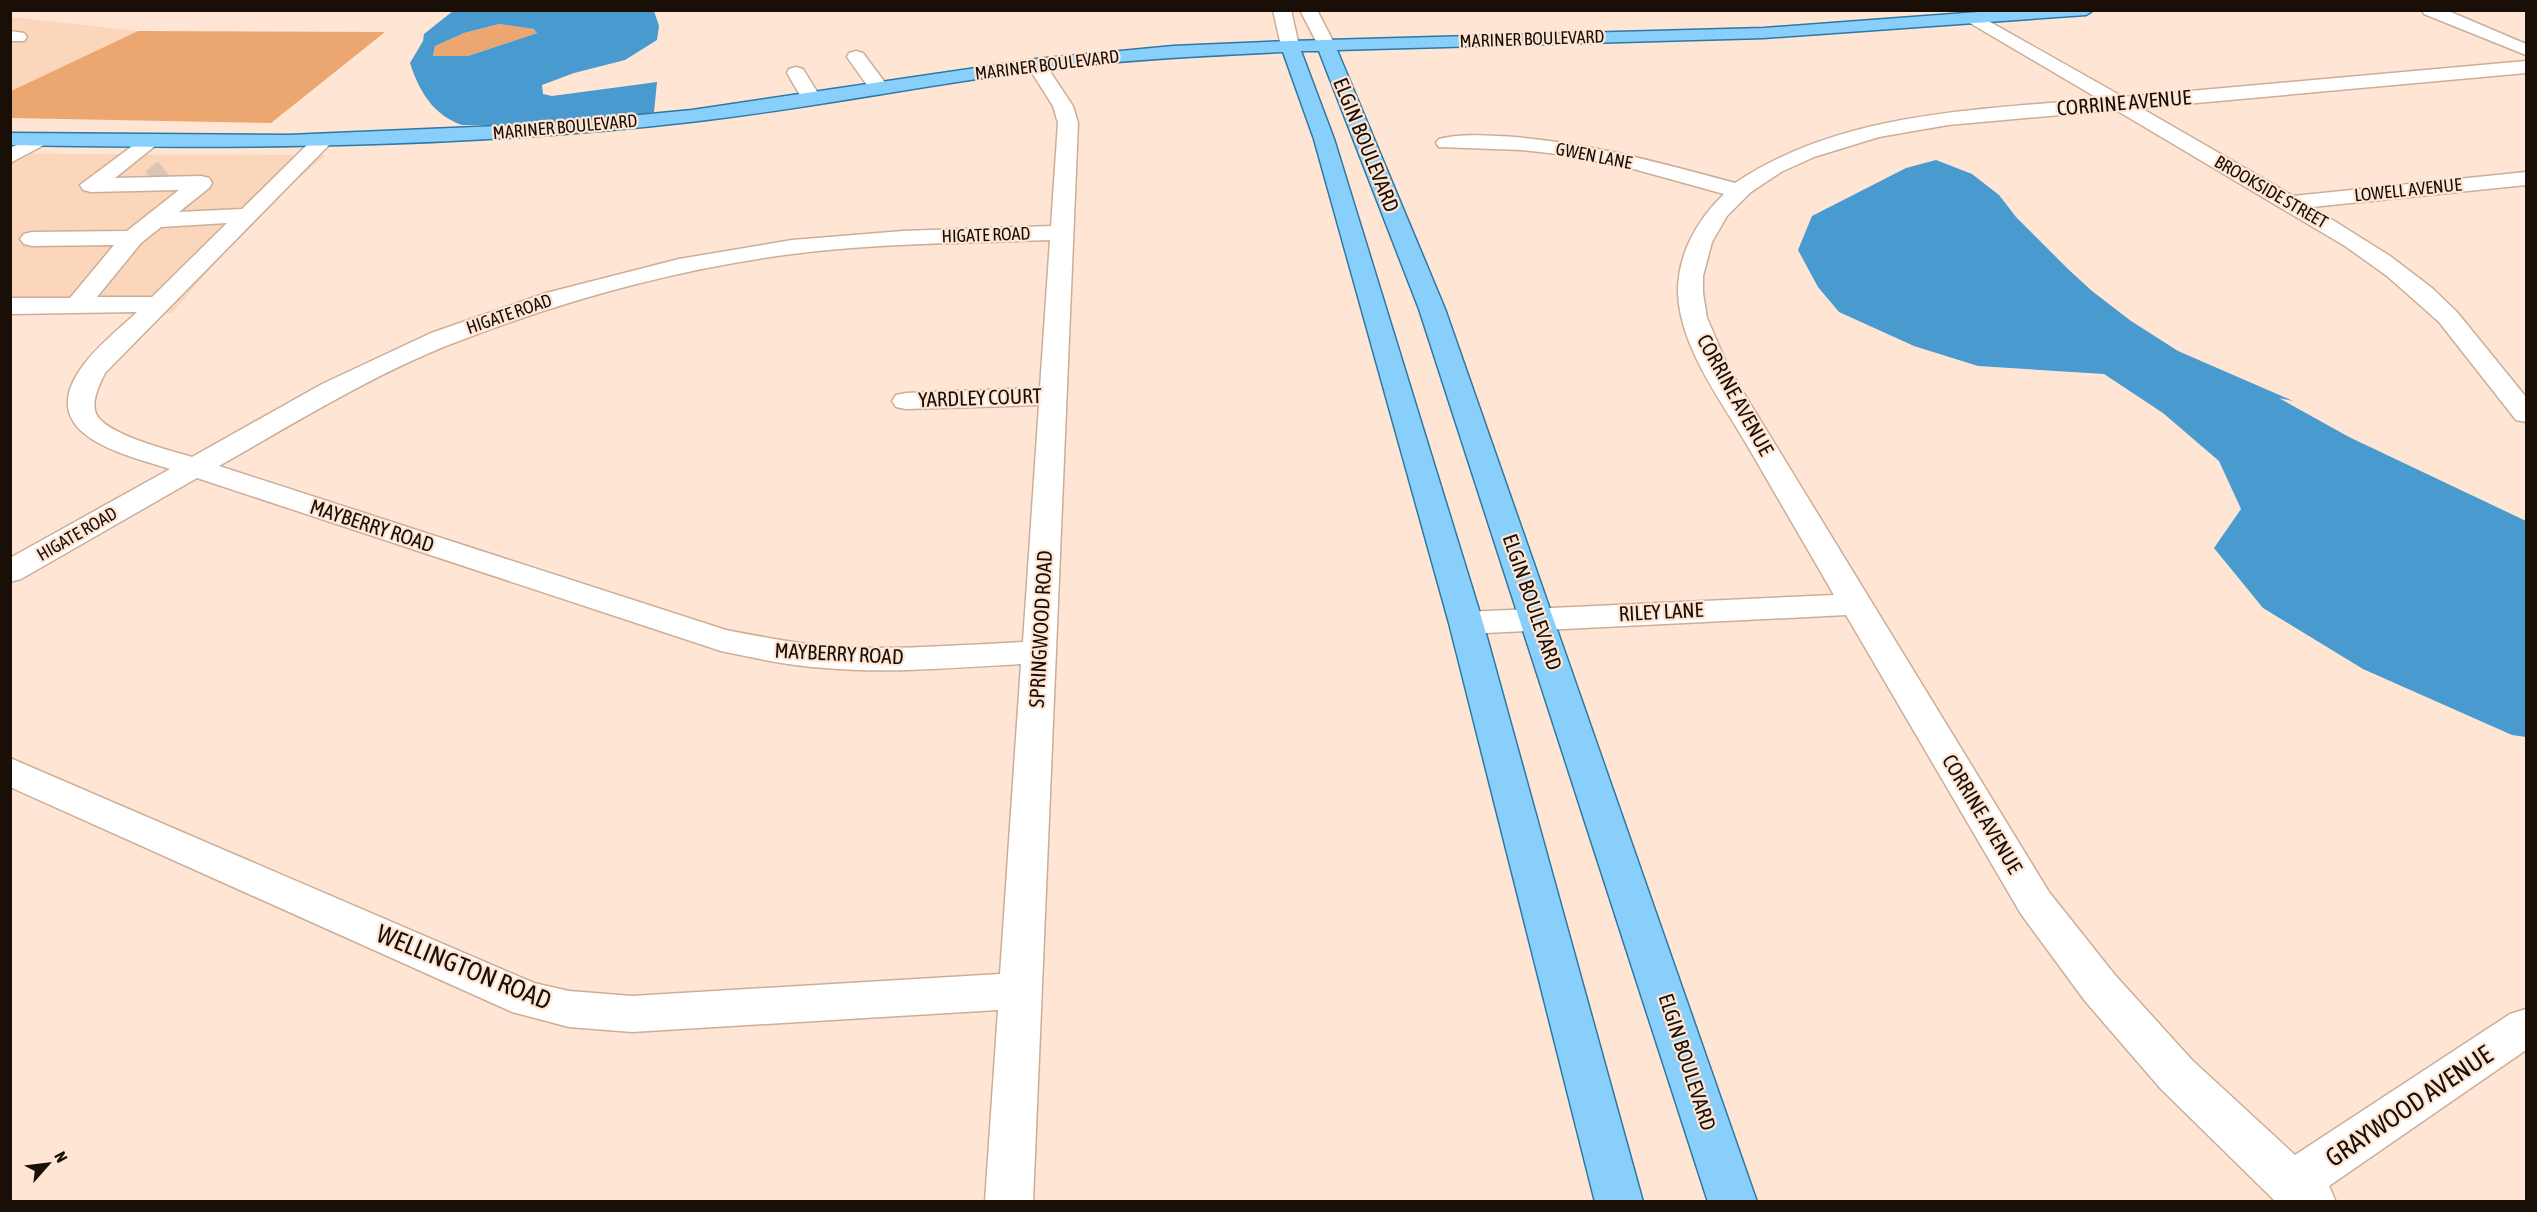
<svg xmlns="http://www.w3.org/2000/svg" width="2537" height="1212" font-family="'Asap Condensed',sans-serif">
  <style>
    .built { fill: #fbd6ba }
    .green { fill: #eca670 }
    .water { fill: #489acf; fill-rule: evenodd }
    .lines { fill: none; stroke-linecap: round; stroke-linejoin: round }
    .minor-tunnel { stroke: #dcc5b4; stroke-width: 20; stroke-dasharray: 20 10; stroke-linecap: butt }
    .minor-casing { stroke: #ccae98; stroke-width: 3 }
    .major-casing { stroke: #2d78a4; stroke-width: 3 }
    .minor { fill: #fff; fill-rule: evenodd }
    .major { fill: #88d0fb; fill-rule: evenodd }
    .labels { text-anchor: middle; stroke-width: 4.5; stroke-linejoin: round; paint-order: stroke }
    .far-street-label { font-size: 18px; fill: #190f07; stroke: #ffe5d3 }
    .street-label { font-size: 21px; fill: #190f07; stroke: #ffe5d3 }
    .near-street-label { font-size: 26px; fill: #190f07; stroke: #ffe5d3 }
  </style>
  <rect width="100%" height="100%" fill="#ffe5d3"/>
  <!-- built -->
  <g class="built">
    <path d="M11 17 138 31 11 91Z"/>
    <path d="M11 152 61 154 326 155 259 212 172 313 11 312Z"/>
  </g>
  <!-- green -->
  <g class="green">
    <path d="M499 24 535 29 537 33 468 56H433L435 46 464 33Z"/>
    <path d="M138 31 385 32 271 123 11 118V91Z"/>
  </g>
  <!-- water -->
  <g class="water">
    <path d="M453 11H654L659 26 657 40 625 60 574 73 542 85 543 94 552 96 657 82 654 112 598 122 558 125H462C433 115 419 91 410 63L423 41 424 34ZM499 24 534 29 537 33 468 56H433L435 46 464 33Z"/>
    <path d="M1936 160 1972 174 1999 195 2016 217 2069 270 2092 291 2131 321 2178 351 2293 401 2279 398 2349 437 2526 521V737L2512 735 2363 669 2263 608 2214 548 2241 509 2219 461 2163 413 2104 374 1978 366 1914 346 1839 312 1818 287 1798 250 1812 216 1906 168Z"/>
  </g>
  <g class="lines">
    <!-- minor-tunnel -->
    <path class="minor-tunnel" d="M152 179 164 169"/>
    <!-- minor casing -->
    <g class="minor-casing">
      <g id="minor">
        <path d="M1273 10H1291L1299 46 1296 50H1284L1281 46Z"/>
        <path d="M1300 10H1317L1335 45 1332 49H1320Z"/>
        <path d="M2422 10H2446L2526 44V55L2424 14Z"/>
        <path d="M1976 14 2123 97 2526 61V73L2141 108 2293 196 2526 172V185L2312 207 2390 256 2432 288 2457 312 2526 397V422L2516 420 2439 322 2387 276 2345 246 2116 110 1948 125 1879 137 1814 157 1781 172 1751 192 1727 216 1712 242 1703 276V293L1707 318 1729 369 2049 892 2115 975 2192 1060 2295 1155 2510 1014 2526 1009V1050L2329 1186 2336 1202 2274 1200 2160 1088 2085 1001 2021 914 1846 615 1466 634 1454 631 1449 623 1454 615 1466 612 1834 595C1805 545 1776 495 1747 445 1721 400 1681 349 1678 294 1677 255 1697 220 1724 194L1630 168 1558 154 1521 150 1439 147 1436 143 1439 139C1457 134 1479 135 1498 136 1579 140 1657 162 1735 183 1841 112 1976 110 2099 99L1970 23 1967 19 1970 15Z"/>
        <path d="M10 31 24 33 27 37 24 41H10Z"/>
        <path d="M856 51 863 53 886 84 889 88 886 92H872L847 57 849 53Z"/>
        <path d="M1036 59 1043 61 1073 106 1078 123 1033 1202H985L998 1010 632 1032 569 1027 512 1012 10 787V758L534 983 569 991 632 996 1000 974 1021 664C956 667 890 674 825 668 790 666 755 658 721 651L197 478 21 579 10 582V558L170 469C123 454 33 435 82 367 96 347 119 329 137 312L10 314V298H70L114 245 32 246 24 244 20 239 24 234 32 232 127 231 179 190 91 192 83 190 80 185 143 138 150 136 157 138 160 142 115 178 201 176 209 178 212 183 209 188 179 212 242 209 316 136 323 134 330 136 333 140 330 144 105 373C99 385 89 405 98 417 112 436 169 450 192 457L322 384 431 333 546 293 679 259 792 240 903 231 1051 226 1058 123 1053 106 1027 65 1029 61ZM227 223 152 297H97L141 243 161 227ZM1050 240 1040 388 906 393 896 395 892 401 896 407 906 409 1039 405 1023 642C960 645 897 650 835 647 798 644 762 637 726 630L219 466C293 424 372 375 451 344 561 301 675 269 792 254 877 243 964 243 1050 240Z"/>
        <path d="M796 67 803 69 821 98 818 102H804L787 73 789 69Z"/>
        <path d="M39 134 46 136 49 140 46 144 10 163V148Z"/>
      </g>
    </g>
    <!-- major casing -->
    <g class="major-casing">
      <path id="major" d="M2006 10H2094L2086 15 1764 38 1337 50 1445 309 1757 1202H1708L1419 309 1319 51H1301L1334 139 1483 623 1643 1202H1595L1449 623 1314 139 1283 52C1200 56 1116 60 1033 71 919 86 805 109 690 122 465 148 237 149 10 145V133L288 135 545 124 692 110 1036 59 1173 46 1290 41 1764 28Z"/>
    </g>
    <!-- minor -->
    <use href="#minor" class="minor"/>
    <!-- major -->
    <use href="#major" class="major"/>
  </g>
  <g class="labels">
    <!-- far-street labels -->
    <g class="far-street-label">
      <text transform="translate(1532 39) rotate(-2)" y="6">MARINER BOULEVARD</text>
      <text transform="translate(1047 65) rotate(-7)" y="6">MARINER BOULEVARD</text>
      <text transform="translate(565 127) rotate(-5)" y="6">MARINER BOULEVARD</text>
      <text transform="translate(1594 156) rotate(11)" y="6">GWEN LANE</text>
      <text transform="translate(2408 190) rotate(-6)" y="6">LOWELL AVENUE</text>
      <text transform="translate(2271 192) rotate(30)" y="6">BROOKSIDE STREET</text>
      <text transform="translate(986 235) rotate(-2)" y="6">HIGATE ROAD</text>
      <text transform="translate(509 314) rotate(-19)" y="6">HIGATE ROAD</text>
      <text transform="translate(77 534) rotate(-30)" y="6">HIGATE ROAD</text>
    </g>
    <!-- street labels -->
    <g class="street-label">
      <text transform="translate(2124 103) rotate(-5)" y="7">CORRINE AVENUE</text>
      <text transform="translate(1366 145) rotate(68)" y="7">ELGIN BOULEVARD</text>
      <text transform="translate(1735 395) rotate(61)" y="7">CORRINE AVENUE</text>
      <text transform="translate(980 398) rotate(-2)" y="7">YARDLEY COURT</text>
      <text transform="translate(372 526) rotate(18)" y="7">MAYBERRY ROAD</text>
      <text transform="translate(1532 602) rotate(71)" y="7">ELGIN BOULEVARD</text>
      <text transform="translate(1661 612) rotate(-3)" y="7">RILEY LANE</text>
      <text transform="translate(1041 629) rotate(-87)" y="7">SPRINGWOOD ROAD</text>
      <text transform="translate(839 654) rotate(3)" y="7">MAYBERRY ROAD</text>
      <text transform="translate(1982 814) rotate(59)" y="7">CORRINE AVENUE</text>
      <text transform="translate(1687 1062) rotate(72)" y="7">ELGIN BOULEVARD</text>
    </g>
    <!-- near-street labels -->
    <g class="near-street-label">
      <text transform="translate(464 967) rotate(22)" y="9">WELLINGTON ROAD</text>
      <text transform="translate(2409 1106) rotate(-34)" y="9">GRAYWOOD AVENUE</text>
    </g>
  </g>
  <!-- border -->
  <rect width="2537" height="1212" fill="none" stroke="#190f07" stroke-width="24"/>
  <!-- north arrow -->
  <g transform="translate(48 1164) rotate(62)" stroke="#ffe5d3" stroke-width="4.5" paint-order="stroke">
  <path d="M0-4.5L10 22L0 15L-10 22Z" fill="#190f07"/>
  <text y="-9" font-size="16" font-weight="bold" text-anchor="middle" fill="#190f07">N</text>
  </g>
</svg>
